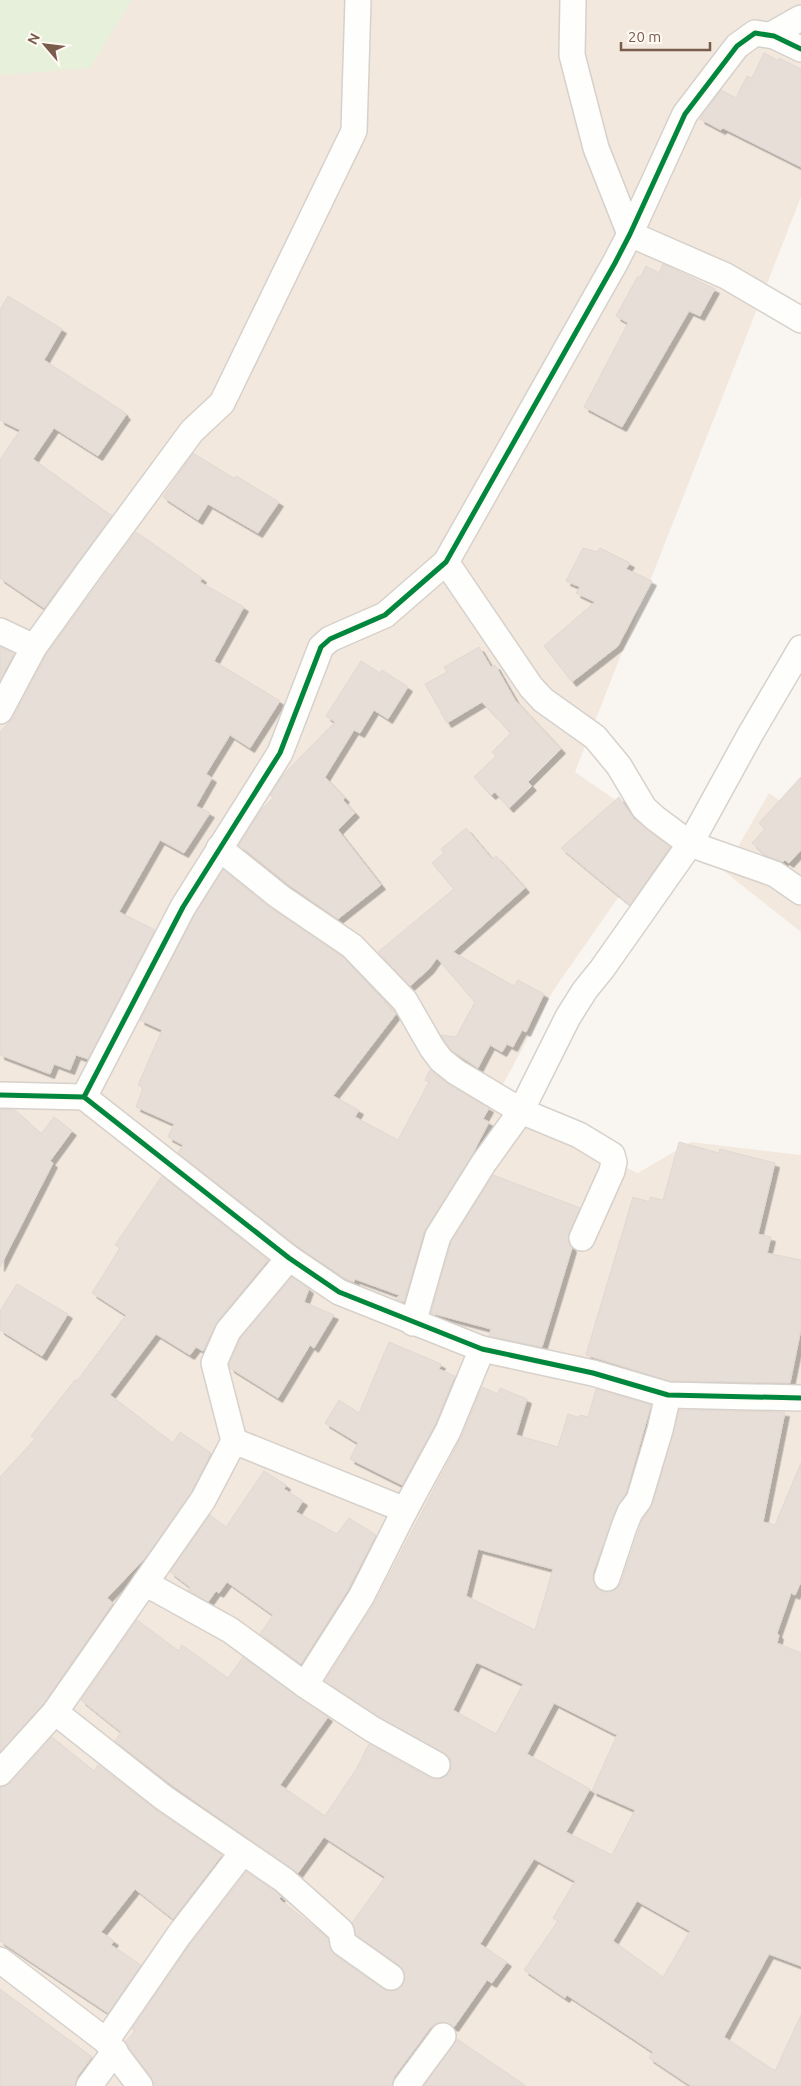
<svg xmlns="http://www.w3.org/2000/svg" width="801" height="2086" font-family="Ubuntu,sans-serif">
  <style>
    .residential { fill: #f2e8de }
    .green { fill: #e7f0db }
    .building { fill: #e6ded7; stroke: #e2d8d2; fill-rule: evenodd; filter: url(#shadow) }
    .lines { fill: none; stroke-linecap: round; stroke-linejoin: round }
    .street-casing { stroke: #d7d1cb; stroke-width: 28 }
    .street { stroke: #fefefd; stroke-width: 25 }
    .cycleway-casing { stroke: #fffaf3; stroke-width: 8 }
    .cycleway { stroke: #00873e; stroke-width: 5 }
  </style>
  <defs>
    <filter id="shadow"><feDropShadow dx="4.5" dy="4.5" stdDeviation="0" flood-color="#0004"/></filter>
  </defs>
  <rect width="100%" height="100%" fill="#f9f5f0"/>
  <!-- residential -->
  <g class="residential">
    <path d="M0 0H801V197L575 772 663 833 553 991 491 1107 638 1173 691 1142 800 1155 801 1153V2086H0Z"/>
    <path d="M769 793 801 816V932L724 871Z"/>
  </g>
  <!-- green -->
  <path class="green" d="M0 0H132L90 68 0 75Z"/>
  <!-- building -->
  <g class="building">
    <path d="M764 53 779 61V58L801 69V167L723 128 721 130 700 119 721 90 736 98 747 76 752 78Z"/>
    <path d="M663 264 715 289 700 316 689 311 622 427 584 407 628 323 616 316 638 276 640 278 646 266 659 273Z"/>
    <path d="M8 296 62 329 44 360 124 412 123 413 126 415 98 456 54 428 33 459 112 516 44 608 0 578V460L20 430 0 420V310Z"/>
    <path d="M193 453 235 479 236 476 279 502 258 533 208 504 198 520 163 497Z"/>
    <path d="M136 532 202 578 200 582 244 607 214 661 280 701 250 748 230 735 206 774 212 778 196 806 210 813 184 853 160 840 119 912 155 930 88 1059 76 1055 70 1070 54 1064 50 1074 0 1055V732L13 718 46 655Z"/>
    <path d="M583 548 597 552 600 548 630 563 626 569 652 581 618 646 572 682 544 646 595 602 576 593 580 587 566 581Z"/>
    <path d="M0 647 14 654 0 680Z"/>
    <path d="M479 647 491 667 495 665 515 700 561 749 528 782 532 786 509 808 495 792 491 795 474 777 496 756 492 752 511 733 482 702 447 723 425 684 447 672 444 667Z"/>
    <path d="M361 661 380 673 382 670 408 687 388 719 374 710 360 733 354 730 325 777 345 798 343 800 355 813 338 830 381 885 338 919 289 885 239 845 261 810 273 798 270 795 284 774 335 722 326 716Z"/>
    <path d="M801 777V850L789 863 785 860 783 862 765 855 752 843 765 829 759 823Z"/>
    <path d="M619 797 634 819 670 847 630 905 561 848Z"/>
    <path d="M466 828 492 859 496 856 525 888 453 952 514 986 518 980 544 994 526 1032 522 1030 513 1047 507 1044 502 1052 490 1045 478 1068 451 1050 441 1035 456 1037 475 1002 437 958 429 969 410 986 378 952 454 889 432 863 444 853 441 849Z"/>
    <path d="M223 870 272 909 343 957 396 1014 333 1096 359 1110 355 1117 398 1140 429 1082 425 1080 430 1070 448 1084 489 1108 483 1119 489 1122 472 1155 424 1232 404 1302 396 1299 399 1295 355 1279 354 1282 346 1279 297 1246 178 1153 183 1145 168 1137 174 1124 136 1107 143 1088 138 1085 162 1030 140 1020 195 914Z"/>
    <path d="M0 1109 15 1110 41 1134 54 1117 72 1131 50 1161 53 1163 0 1267Z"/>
    <path d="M679 1142 719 1153 720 1149 775 1163 758 1234 771 1237 767 1253 801 1260V1329L790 1383 670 1381 586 1355 633 1197 650 1202V1197L663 1200Z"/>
    <path d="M493 1175 580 1208 569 1233 568 1240 572 1248 542 1347 489 1336 491 1329 431 1313 451 1242Z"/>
    <path d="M162 1176 268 1260 217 1322 203 1351 196 1347 190 1355 156 1334 110 1395 173 1443 180 1432 211 1453 191 1493 145 1558 107 1598 113 1603 44 1703 0 1752V1477L35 1439 31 1436 75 1380 77 1381 126 1315 92 1293 120 1248 115 1245Z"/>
    <path d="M292 1277 309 1289 304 1302 334 1315 314 1348 310 1345 278 1398 230 1368 229 1364 240 1339Z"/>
    <path d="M17 1284 68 1314 42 1356 0 1330V1311Z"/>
    <path d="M389 1342 441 1364 439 1369 455 1376 435 1425 402 1485 350 1459 358 1443 325 1423 339 1400 359 1413Z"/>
    <path d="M482 1387 498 1394 500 1388 527 1399 516 1435 558 1447 568 1414 580 1418V1415L588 1417 596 1389 651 1405 626 1493 617 1507 593 1573V1580L596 1587 603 1592H610L616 1589 621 1583 643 1519 653 1504 679 1410 785 1412 763 1522 775 1525 801 1463V1582L795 1595 791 1593 777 1633 779 1635 777 1643 801 1653V1966L769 1954 724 2037 775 2071 801 2015V2086H691L649 2058 653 2052 567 1995 565 1998 524 1970 558 1921 553 1918 575 1881 534 1859 480 1944 507 1962 492 1983 487 1980 454 2027 444 2022 437 2023 431 2027 394 2077 392 2086H154L151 2077 125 2042 135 2031 132 2029 191 1943 246 1872 275 1891 281 1897 279 1899 328 1938 331 1950 335 1955 383 1989 390 1991 397 1990 403 1985 405 1978 404 1971 399 1965 356 1935 352 1923 385 1877 324 1837 298 1873 173 1786 115 1741 121 1732 81 1700 137 1620 179 1651 182 1645 228 1678 243 1657 328 1717 280 1785 325 1816 357 1768 369 1744 430 1778 438 1779 445 1777 450 1772 451 1764 450 1758 444 1753 379 1717 325 1681 374 1604 461 1438ZM478 1549 553 1569 535 1630 466 1596ZM476 1663H478L523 1684 496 1734 453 1710ZM554 1703 617 1735 592 1791 635 1810 612 1855 566 1832 590 1789 527 1754ZM637 1901 690 1931 663 1977 613 1941Z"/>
    <path d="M264 1471 286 1485 284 1489 303 1501 296 1512 337 1534 349 1518 376 1535 348 1590 301 1664 260 1634 273 1615 227 1582 219 1593 216 1591 208 1602 188 1590 190 1587 170 1572 210 1515 226 1527Z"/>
    <path d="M52 1737 94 1771 98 1765 156 1810 222 1855 173 1919 135 1889 101 1932 114 1941 111 1945 141 1965 108 2013 0 1941V1787L11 1783Z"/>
    <path d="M0 1989 92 2057 77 2077 75 2086H0Z"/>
    <path d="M457 2039 526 2086H424Z"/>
  </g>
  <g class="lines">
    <!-- street casing -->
    <g class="street-casing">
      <g id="street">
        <path d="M573 0 572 55 596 148 630 234 726 276 801 320"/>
        <path d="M771 35 801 18"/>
        <path d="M446 562 531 687 543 700 595 737 619 766 644 808 655 818 690 844 775 874 801 892"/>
        <path d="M0 631 34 647"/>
        <path d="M0 711 34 647 88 572 192 431 222 403 354 131 358 0"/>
        <path d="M219 848 280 897 352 946 405 1001 432 1048 441 1060 456 1072 521 1111 483 1164 438 1236 413 1323"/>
        <path d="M0 1095 84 1097 289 1258 339 1292 482 1349 593 1373 668 1395 801 1398"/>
        <path d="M84 1097 183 907 280 753 321 647 330 639 385 615 446 562 615 263 630 234 685 114 737 46 755 33 774 36 801 49"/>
        <path d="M582 1238 612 1171 614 1162 612 1155 579 1135 521 1111 568 1017 585 990 602 969 690 844 751 733 801 648"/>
        <path d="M234 1441 405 1510"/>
        <path d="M607 1578 624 1527 630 1512 639 1500 660 1430 668 1395"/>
        <path d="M145 1583 230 1630 305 1685 372 1729 437 1765"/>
        <path d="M305 1685 361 1597 405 1510 448 1431 482 1349"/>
        <path d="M55 1712 164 1798 284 1880 341 1931 343 1943 391 1977"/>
        <path d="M0 1773 55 1712 203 1500 234 1441 214 1363 228 1331 289 1258"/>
        <path d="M0 1960 106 2041 140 2086"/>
        <path d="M106 2041 179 1935 243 1852"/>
        <path d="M89 2086 115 2051"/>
        <path d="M406 2086 443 2036"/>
      </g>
    </g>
    <!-- street -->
    <use href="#street" class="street"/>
    <!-- cycleway casing -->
    <g class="cycleway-casing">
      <g id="cycleway">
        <path d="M0 1095 84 1097 289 1258 339 1292 482 1349 593 1373 668 1395 801 1398"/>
        <path d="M84 1097 183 907 280 753 321 647 330 639 385 615 446 562 615 263 630 234 685 114 737 46 755 33 774 36 801 49"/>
      </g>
    </g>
    <!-- cycleway -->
    <use href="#cycleway" class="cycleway"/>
  </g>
  <!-- north arrow -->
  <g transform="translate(45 45) rotate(298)" stroke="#fffaf3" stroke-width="4" paint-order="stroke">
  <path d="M0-4L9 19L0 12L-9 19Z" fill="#7a5c4d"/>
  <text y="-8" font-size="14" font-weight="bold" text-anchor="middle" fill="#7a5c4d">N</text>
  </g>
  <!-- scale -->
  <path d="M621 42v8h89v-8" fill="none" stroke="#7a5c4d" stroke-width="2.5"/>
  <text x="628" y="42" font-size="15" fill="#7a5c4d" stroke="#fffaf3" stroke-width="4" paint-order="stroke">20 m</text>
</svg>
